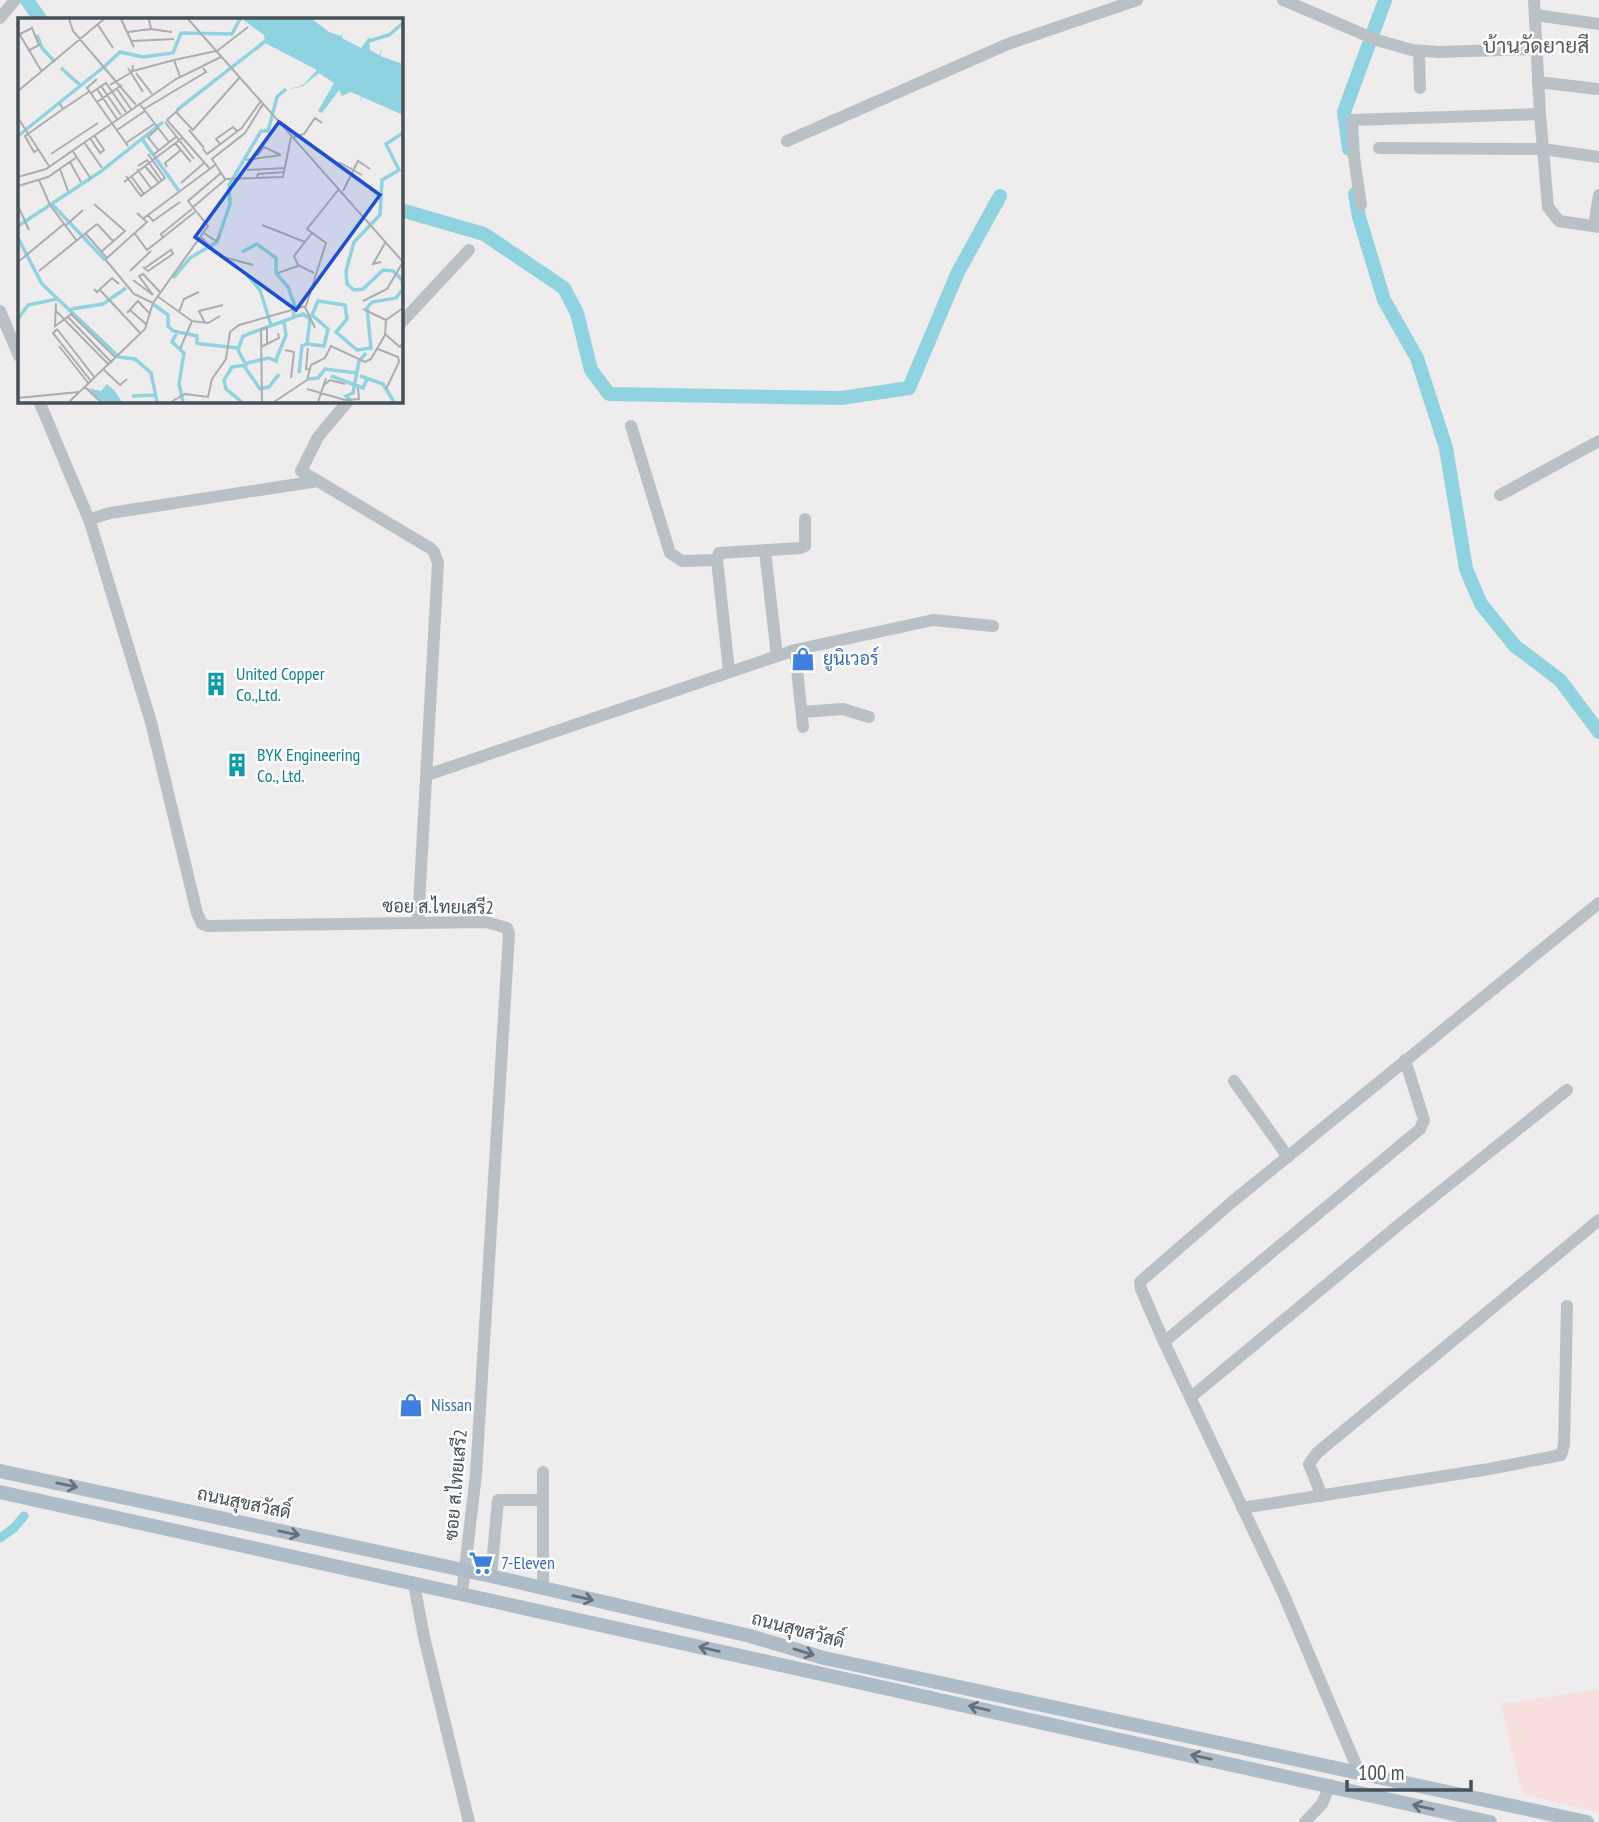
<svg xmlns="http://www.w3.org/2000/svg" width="1599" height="1822" font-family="'PT Sans Narrow',Sarabun,sans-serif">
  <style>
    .medical { fill: #f7dfdd }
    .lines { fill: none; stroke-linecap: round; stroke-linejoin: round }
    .canal { stroke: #90d3e0; stroke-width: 9 }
    .river { stroke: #90d3e0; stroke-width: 14 }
    .minor { stroke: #b9c1c7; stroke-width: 12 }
    .major { stroke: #aebcc8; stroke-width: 14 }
    .oneway { stroke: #657079 }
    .labels { text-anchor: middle; stroke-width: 5; stroke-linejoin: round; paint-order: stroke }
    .shop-label { font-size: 18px; fill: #366cbe; stroke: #fff; text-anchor: start }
    .culture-label { font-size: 18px; fill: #0d838f; stroke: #fff; text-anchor: start }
    .street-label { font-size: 18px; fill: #465057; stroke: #fff }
    .quarter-label { font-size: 21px; fill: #595c60; stroke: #fff }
    .inset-river { fill: none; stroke: #90d3e0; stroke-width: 3.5 }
    .inset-road { fill: none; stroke: #abaeb0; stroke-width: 2 }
    .view { fill: #1d4ed8; fill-opacity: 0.15; stroke: #1d4ed8; stroke-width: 3.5 }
    .inset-edge { fill: none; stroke: #465057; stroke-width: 3.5 }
  </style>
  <rect width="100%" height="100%" fill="#eeecec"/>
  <!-- medical -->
  <path class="medical" d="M1599 1689V1812L1522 1794 1501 1704Z"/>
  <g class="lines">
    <!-- canal -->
    <path class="canal" d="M0 1538 14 1528 24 1516"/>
    <!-- river -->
    <g class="river">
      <path d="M27 0 40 19"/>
      <path d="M1349 149 1344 112 1385 0"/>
      <path d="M1355 194 1359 217 1384 300 1417 358 1446 448 1466 569 1481 604 1515 646 1560 680 1599 732"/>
      <path d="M401 210 484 234 564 288 577 313 591 370 609 394 841 398 909 388 958 272 1000 196"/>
    </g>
    <!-- minor -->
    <g class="minor">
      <path d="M1283 0 1377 40 1412 50 1439 52 1537 49"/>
      <path d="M1534 0 1540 114 1548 207 1559 221 1599 227"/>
      <path d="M1535 15 1599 24"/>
      <path d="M0 18 15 0"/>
      <path d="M1419 51 1420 88"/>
      <path d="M1538 82 1597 89"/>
      <path d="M787 141 1008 44 1137 0"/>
      <path d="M1379 148 1543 149 1599 157"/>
      <path d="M1361 205 1354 157 1352 120 1540 114"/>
      <path d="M1594 226 1599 195"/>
      <path d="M0 311 19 356"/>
      <path d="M401 323 469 250"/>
      <path d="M39 401 90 522 151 722 197 913 202 924 208 926 486 922 507 928 509 934 476 1474 462 1594"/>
      <path d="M348 401 318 437 301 471 430 548 434 552 438 563 418 923"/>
      <path d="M631 426 670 553 682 561 717 560"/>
      <path d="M1500 495 1599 441"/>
      <path d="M90 522 91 519 110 513 318 481"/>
      <path d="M765 551 777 656"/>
      <path d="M795 650 803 727"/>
      <path d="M729 671 717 560 719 553 801 548 805 546V519"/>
      <path d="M802 712 843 709 869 717"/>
      <path d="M427 775 795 650 933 620 993 626"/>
      <path d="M1234 1081 1288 1157"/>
      <path d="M1164 1342 1420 1129 1424 1120 1405 1060"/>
      <path d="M1191 1397 1401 1223 1567 1090"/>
      <path d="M543 1472V1589"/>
      <path d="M1322 1496 1309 1464 1317 1453 1599 1220"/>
      <path d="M1242 1508 1489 1469 1561 1455 1564 1445 1567 1306"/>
      <path d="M491 1576 498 1500H543"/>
      <path d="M414 1584 424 1637 469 1822"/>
      <path d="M1359 1772 1283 1593 1164 1342 1141 1289 1140 1282 1232 1202 1599 903"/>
      <path d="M1305 1822 1322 1804 1330 1785"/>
    </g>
    <!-- major -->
    <g class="major">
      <path d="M0 1471 491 1576 750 1636 824 1658 1587 1822"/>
      <path d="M0 1492 1490 1822"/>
    </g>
  </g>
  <!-- one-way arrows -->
  <defs><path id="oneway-shaft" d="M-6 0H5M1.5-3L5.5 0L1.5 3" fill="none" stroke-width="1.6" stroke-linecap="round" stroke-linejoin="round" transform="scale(1.75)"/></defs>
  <g class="oneway">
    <use href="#oneway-shaft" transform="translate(67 1485) rotate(12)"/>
    <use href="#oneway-shaft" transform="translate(289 1533) rotate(12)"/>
    <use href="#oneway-shaft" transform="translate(583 1598) rotate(13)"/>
    <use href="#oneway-shaft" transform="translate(709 1649) rotate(-167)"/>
    <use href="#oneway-shaft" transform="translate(804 1652) rotate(17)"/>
    <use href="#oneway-shaft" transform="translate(979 1708) rotate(-167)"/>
    <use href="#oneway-shaft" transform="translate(1201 1757) rotate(-168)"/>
    <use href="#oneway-shaft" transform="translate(1423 1807) rotate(-167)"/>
  </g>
  <!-- icons -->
  <defs>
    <g id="shop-bare" transform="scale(1.89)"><path d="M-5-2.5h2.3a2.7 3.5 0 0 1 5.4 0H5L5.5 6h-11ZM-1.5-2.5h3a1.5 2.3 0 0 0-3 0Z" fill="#3f7fe0" stroke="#fff" stroke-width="2.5" paint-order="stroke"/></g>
    <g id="building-bare" transform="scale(1.89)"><path d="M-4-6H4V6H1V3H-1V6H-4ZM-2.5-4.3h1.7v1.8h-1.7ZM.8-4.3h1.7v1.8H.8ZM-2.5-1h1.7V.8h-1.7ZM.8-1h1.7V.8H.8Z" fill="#0f9aa8" stroke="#fff" stroke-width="2.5" paint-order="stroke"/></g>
    <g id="supermarket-bare" transform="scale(1.89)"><path d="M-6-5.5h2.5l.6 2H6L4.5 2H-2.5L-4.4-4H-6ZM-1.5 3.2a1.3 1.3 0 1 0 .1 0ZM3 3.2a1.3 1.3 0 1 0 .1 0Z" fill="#3f7fe0" stroke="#fff" stroke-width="2.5" paint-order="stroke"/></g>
  </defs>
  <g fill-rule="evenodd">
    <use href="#shop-bare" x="803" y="659"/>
    <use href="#building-bare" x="216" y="684"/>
    <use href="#building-bare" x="237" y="765"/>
    <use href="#shop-bare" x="411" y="1405"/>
    <use href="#supermarket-bare" x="481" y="1563"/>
  </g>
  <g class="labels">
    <!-- shop labels -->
    <g class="shop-label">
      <text x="823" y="665">ยูนิเวอร์</text>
      <text x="431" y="1411">Nissan</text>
      <text x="501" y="1569">7-Eleven</text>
    </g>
    <!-- culture labels -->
    <g class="culture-label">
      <text x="236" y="680">United Copper<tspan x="236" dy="21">Co.,Ltd.</tspan></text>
      <text x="257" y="761">BYK Engineering<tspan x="257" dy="21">Co., Ltd.</tspan></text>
    </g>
    <!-- street labels -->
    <g class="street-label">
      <text transform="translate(438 907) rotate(1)" y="6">ซอย ส.ไทยเสรี2</text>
      <text transform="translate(456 1485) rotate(-85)" y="6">ซอย ส.ไทยเสรี2</text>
      <text transform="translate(244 1503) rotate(12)" y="6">ถนนสุขสวัสดิ์</text>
      <text transform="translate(798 1630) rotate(15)" y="6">ถนนสุขสวัสดิ์</text>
    </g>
    <!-- quarter labels -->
    <g class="quarter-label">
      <text x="1536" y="53">บ้านวัดยายสี</text>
    </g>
  </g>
  <!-- overview -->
  <g transform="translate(18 18)">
    <rect width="385" height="385" fill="#eeecec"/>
    <path d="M224 1H294L311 14 323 18 325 14 324 20 343 30 351 19 352 32 361 37 364 31 362 38 385 46V97L344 79 342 84 343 78 332 74 324 78 321 72 304 95 300 93 316 65 301 55 285 68 265 73 285 67 299 52 247 25 246 17ZM89 366 97 373 104 384H84L70 370 83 373Z" fill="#90d3e0"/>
    <path class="inset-river" d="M19 17 24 30 37 44M351 23 371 17 385 5M87 48 102 34 125 39 155 35 163 15 214 16 222 1M43 50 62 67M159 92 250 21M0 118 87 48M124 121 161 173M33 185 87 242M0 208 82 154 145 104M0 220 24 266 101 339 117 341 133 355 139 384M224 234 239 226 258 240V255L270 269 277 288 275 300M229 257 242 272 253 307M155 260 172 240 199 224 212 186 211 167 243 113H250L259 79 268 71M135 286 150 297V308L155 313 179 318V325L183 326 220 330M53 291 85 286 108 270M0 301 10 287 39 281M159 314 154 324 166 335 161 366 165 384M258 342 268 317 266 304M229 345 251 340 260 344M226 348 242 371 251 369 261 356M281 355 284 328 289 326M313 358 345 370 349 361M342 358 365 366 376 384M290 361 300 360 307 351 339 355M114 378 137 377M224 384 208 371 206 362 214 349 228 347 220 332 225 318 285 296 292 301 289 326 306 328 310 311 294 297 300 283 327 287 329 301 318 314 339 332 353 330 349 290 354 284 378 280 385 271 384 262 375 253 365 252 345 271 336 272 329 266 328 253 336 224 362 197 364 162 381 152 368 126 385 115M334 384 328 378 335 375 341 343 348 335"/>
    <path class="inset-road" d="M51 1 55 13 118 87M103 1 116 29M131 1 133 11 154 14M170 1 385 244M80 7 95 30M110 14 133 11M0 17 14 10 21 27 10 33M2 17 24 54M114 23 156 21M199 33 230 9M110 50 125 74M115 53 156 42M118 55 134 76M162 59 156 42 198 33M79 61 69 70 110 128M92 67 114 54 115 47M83 68 103 97M79 71 99 101M99 71 113 91M0 73 86 1M73 75 88 65 108 94M79 84 104 67M121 85 151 124M245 86 227 115 194 141 207 161 265 159 273 119M45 91 72 73M126 91 188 54 185 50M161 91 149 102 192 151M158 94 175 112 222 59M0 100 31 148M147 104 176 141M140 110 130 119 140 132M223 111 243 83M99 112 127 93M171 112 186 130M276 119 286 116 297 100 304 105M72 120 82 135 86 132 76 117M66 124 84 150M108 125 136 106M157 125 173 144M202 126 198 121 215 109 219 113M21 131 16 134 7 118 45 91 42 86M185 131 189 136 225 109M54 132 73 161M33 136 80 105M135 137 158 119M239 138 246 129 263 137M228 142 263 137M52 144 63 164M321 144 344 157M120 148 129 142 144 163M127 148 141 165M149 149 147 145 163 132M42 151 50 173M119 151 133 170M229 152 267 150M108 158 123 178 147 160 130 136M113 158 126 176M0 159 28 151 158 61 203 39M238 161 240 156 266 154M21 162 32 187 59 223M106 164 164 120M163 165 186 145M0 168 30 159 59 139M325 173 340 143 352 151M76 186 107 213 83 234M0 188 11 212M174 190 208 161M130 197 135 203 162 184M126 200 197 147M79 206 95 223M244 207 287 224M47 208 65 192M186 215 198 223 202 217M294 215 276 238 280 247 296 255M68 216 89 240 129 204 119 195M117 216 129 232 177 194M183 219 202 238 235 247M145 221 143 216 174 191M87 241 116 276 135 285M0 244 46 206M363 244 355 246 367 225M125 249 130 253 155 236 153 232M127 250 154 231M21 253 79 206M112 253 133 233M260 255 280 248M115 262 135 277M76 271 79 274 94 260 101 266M82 272 123 316M135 277 121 258 125 256 142 274M139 278 174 303 162 331M345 283 369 271 385 244M38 285 37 308 47 301M287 289 297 310M345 291 368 302M112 292 129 307M38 293 91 347M161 294 166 281 181 274M109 295 120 283 131 295M50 299 94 345M47 301 53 296 98 340M174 303 190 305 202 298M187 305 181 293 205 287M39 311 35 315 73 363M39 311 77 360M243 311 244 384M243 311 249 310V325M367 316 382 329 385 325M41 328 71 366M243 329 261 320 260 315M290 330 288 351 292 352M360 331 380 339 381 344 368 371M267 332 276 334 273 360M86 352 102 367 109 361M305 368 312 362 327 366M67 369 83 384M289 371 327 382 341 381 340 370M0 380 61 374M51 384 127 311 135 285 190 208 170 183 203 155M153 384 167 376 190 379 194 361 208 341 212 314 221 307 288 288 308 225 289 211 321 171M256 384 289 362 293 347 307 340 313 328 347 344 353 341 367 317 368 302 385 290M300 384 308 360"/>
    <path class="view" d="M261 104 362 177 278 292 177 219Z"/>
    <rect width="385" height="385" class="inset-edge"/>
  </g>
  <!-- scale -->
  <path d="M1347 1780v10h124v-10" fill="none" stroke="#465057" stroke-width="3.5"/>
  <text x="1358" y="1780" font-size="21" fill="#465057" stroke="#ffffff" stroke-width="5" paint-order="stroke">100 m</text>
</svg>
